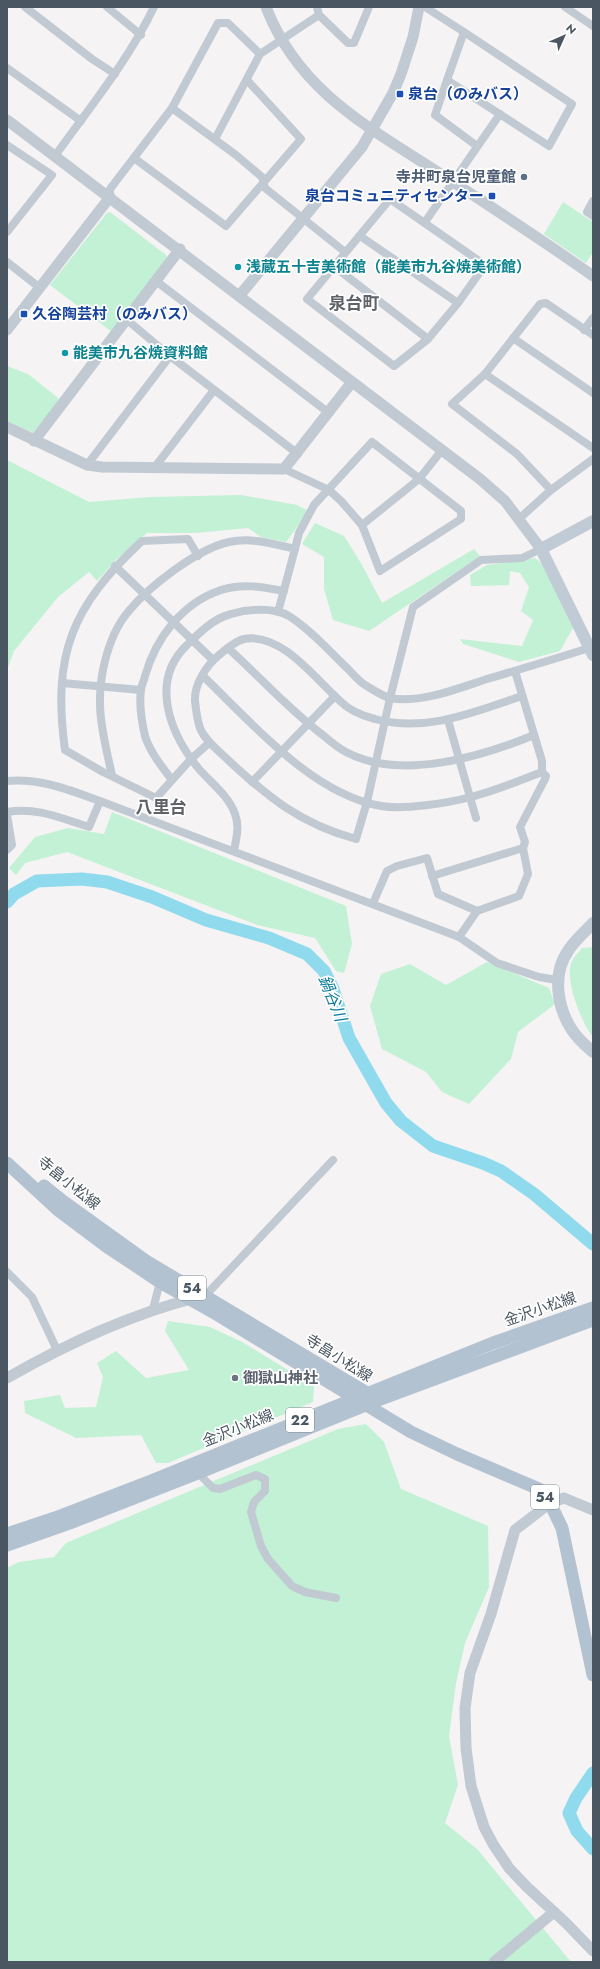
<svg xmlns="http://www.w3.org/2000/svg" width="600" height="1969" font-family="Jost,'Noto Sans JP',sans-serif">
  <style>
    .green { fill: #c3f1d5 }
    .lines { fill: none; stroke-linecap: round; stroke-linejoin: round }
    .river { stroke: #90daee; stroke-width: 13 }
    .minor { stroke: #c1cad2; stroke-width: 8 }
    .tertiary { stroke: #c1cad2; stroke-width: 11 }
    .secondary { stroke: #c1cbd6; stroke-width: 12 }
    .primary { stroke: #b3c2d1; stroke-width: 13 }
    .transit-dot { fill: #1a4fb4; stroke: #fff; stroke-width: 1.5 }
    .service-dot { fill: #5c6f8a; stroke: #fff; stroke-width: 1.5 }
    .culture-dot { fill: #0f9aa8; stroke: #fff; stroke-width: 1.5 }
    .worship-dot { fill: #6b7280; stroke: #fff; stroke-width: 1.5 }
    .labels { text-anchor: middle; stroke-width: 3.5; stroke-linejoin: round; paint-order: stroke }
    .shield { fill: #fff; stroke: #808990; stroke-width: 1 }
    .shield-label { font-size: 14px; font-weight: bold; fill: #4a5661 }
    .transit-label { font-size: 15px; font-weight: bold; fill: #164399; stroke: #fff; text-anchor: start }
    .service-label { font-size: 15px; font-weight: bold; fill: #4e5e75; stroke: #fff; text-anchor: end }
    .culture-label { font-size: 15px; font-weight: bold; fill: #0d838f; stroke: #fff; text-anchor: start }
    .street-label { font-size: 15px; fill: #4a5661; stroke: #fff }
    .worship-label { font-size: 15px; font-weight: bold; fill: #5b616d; stroke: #fff; text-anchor: start }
    .water-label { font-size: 16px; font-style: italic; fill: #0c7c9b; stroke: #fff }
    .quarter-label { font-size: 17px; font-weight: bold; fill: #5f6368; stroke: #fff }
  </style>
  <rect width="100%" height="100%" fill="#f5f3f3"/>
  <!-- green -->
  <g class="green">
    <path d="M563 202 593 222V252L586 263 544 234Z"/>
    <path d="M110 212 166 255 167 258 112 332 50 285 107 213Z"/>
    <path d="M7 366 28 374 58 398 59 402 33 433 7 421Z"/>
    <path d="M7 460 89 502 150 497 241 495 297 505 309 511 286 542 261 537 248 528 196 533H147L116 560 97 581 89 572 58 597 14 651 7 670Z"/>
    <path d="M315 523 344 536 362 565 382 603 474 549 480 556 369 631 333 620 324 589V557L302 544Z"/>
    <path d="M535 558 543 565 573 628 560 651 519 662 463 644 460 639 522 646 533 620 521 611 529 587 520 573 510 571 509 585 471 586 470 575 487 565Z"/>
    <path d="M112 812 346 906 352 944 344 973 336 971 315 938 257 925 67 852 25 863 16 875 9 868 35 837 68 828 104 834Z"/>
    <path d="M593 947V1037C582 1024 565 981 571 964 572 959 578 953 582 948Z"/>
    <path d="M487 962 549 988 555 1004 518 1032 511 1059 469 1104 442 1092 426 1072 382 1049 370 1006 381 974 410 964 446 985Z"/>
    <path d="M168 1321 210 1327 242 1342 314 1386 313 1402 168 1463H156L141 1435 76 1438 25 1413 24 1401 60 1395 65 1408 96 1407 103 1377 97 1363 116 1351 146 1378 189 1370 165 1331Z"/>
    <path d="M366 1424 384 1442 401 1489 488 1526 489 1587 465 1643 456 1683 449 1736 458 1785 445 1823 477 1849 571 1962H7V1568L19 1562 54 1557 66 1543 338 1429Z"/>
  </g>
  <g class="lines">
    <!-- river -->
    <g class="river">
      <path d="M7 902 14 894 37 881 82 879 107 882 152 897 206 920 269 938 307 954 324 971 333 989 349 1038 386 1103 401 1121 433 1146 483 1163 501 1171 534 1194 593 1244"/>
      <path d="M593 1773 576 1798 569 1813 577 1831 593 1849"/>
    </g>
    <!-- minor -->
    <g class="minor">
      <path d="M25 7 92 59 115 74"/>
      <path d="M107 7 141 35"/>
      <path d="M425 7 464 32 447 80 549 146 572 104 464 32"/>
      <path d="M565 7 593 26"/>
      <path d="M319 15 348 43H354L369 7"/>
      <path d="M7 68 81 121"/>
      <path d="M447 80 435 115 477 146"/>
      <path d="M172 108 218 23H228L260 54"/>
      <path d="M215 139 260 54 319 15 317 7"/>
      <path d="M7 145 52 175 7 232"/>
      <path d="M55 156C90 107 128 61 154 7"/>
      <path d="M134 158 226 226 301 139 247 80"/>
      <path d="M110 197V189L172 108 236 155 262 177 265 188 345 252"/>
      <path d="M390 199 485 265 458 303 428 339 394 366 307 299Z"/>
      <path d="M593 201 587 212 593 216"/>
      <path d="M425 222 500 114"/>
      <path d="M360 236 458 303"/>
      <path d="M7 262 40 288"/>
      <path d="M335 267 428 339"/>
      <path d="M156 281 329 413"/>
      <path d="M126 319 170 356 298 454"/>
      <path d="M584 330 593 318"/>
      <path d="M513 338 593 393"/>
      <path d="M485 374 593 448"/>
      <path d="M87 465 170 356"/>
      <path d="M155 467 214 390"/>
      <path d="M284 469 329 490 341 501 362 525 380 571 461 519V511L372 442 314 505 299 533 295 549"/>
      <path d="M551 490 517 454 452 404 485 374 540 304 546 303 593 335"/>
      <path d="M520 518 551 490 593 459"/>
      <path d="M362 525 419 479 442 450"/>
      <path d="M198 556 188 539 142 541C72 606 52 654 65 750L103 772 156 798 191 759 209 743"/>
      <path d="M115 566 213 660"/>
      <path d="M228 648C260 677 289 710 324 736 331 742 338 748 346 752 400 781 481 757 534 735"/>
      <path d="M203 676C252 723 312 794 381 806 404 810 448 803 471 797 495 791 519 781 542 772V761L515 671"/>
      <path d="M62 683 141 690"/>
      <path d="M522 696C474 712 426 733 375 719 363 716 349 710 340 701 316 680 282 632 244 639 235 641 225 650 218 656 206 666 194 685 195 701 196 710 197 720 200 728 205 741 219 751 228 760 269 798 301 824 356 839L367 802 390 698 413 607 481 560 522 558 541 549"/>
      <path d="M448 720 476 818"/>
      <path d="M112 775C103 735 94 703 105 661 109 645 117 625 128 612 148 587 197 549 229 542 251 537 274 544 295 549L278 612"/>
      <path d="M172 780C162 767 150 752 145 736 142 723 139 704 141 690 141 686 144 681 145 676 156 638 182 603 221 590 242 583 263 587 284 591"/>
      <path d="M7 781C41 778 69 790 100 801L459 937 497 963 539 977 557 980"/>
      <path d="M252 782 335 696"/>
      <path d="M7 812C37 807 60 818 89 827L100 801"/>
      <path d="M7 815 12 845 7 850"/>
      <path d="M234 851C236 839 240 827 235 814 229 796 211 783 199 769 170 734 149 681 187 645 199 633 214 618 231 614 248 609 274 607 289 616 311 630 329 651 348 669 353 674 359 681 365 685 372 689 382 696 390 698 420 704 459 688 487 679 521 669 555 659 589 648"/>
      <path d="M432 876 523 848"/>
      <path d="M373 903 387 871 397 866 427 858 438 894 477 911 519 896 528 874 523 848 525 842 520 827 545 779 546 776 542 772"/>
      <path d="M459 937 477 911"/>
      <path d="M7 1272 32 1297 57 1350"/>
      <path d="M205 1296 333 1160"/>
      <path d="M153 1309 160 1282"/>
      <path d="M198 1473 213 1488 220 1489 256 1475 265 1479V1491L254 1502 251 1512 261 1546 268 1559 292 1586 305 1592 336 1598"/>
    </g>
    <!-- tertiary -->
    <g class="tertiary">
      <path d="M266 7C299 93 372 129 444 176 494 209 544 241 593 276"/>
      <path d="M7 120 480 479 505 501 541 549"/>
      <path d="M240 295 362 147 393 93 401 74 413 37 419 7"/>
      <path d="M7 330 110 197"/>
      <path d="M7 427 87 465 102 467 284 469 352 382"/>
      <path d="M34 441 180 249"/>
      <path d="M7 1378C67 1344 128 1315 195 1298"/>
      <path d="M593 1510 564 1498 550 1503 515 1530 491 1614 470 1673 465 1708 466 1748 471 1786 484 1827 493 1844 509 1868 527 1887 566 1923 593 1951"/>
      <path d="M494 1962 554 1912"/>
    </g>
    <!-- secondary -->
    <g class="secondary">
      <path d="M593 521 541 549 593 655"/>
      <path d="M593 923C585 932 574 941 568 951 552 974 557 1007 572 1030 577 1038 586 1046 593 1052"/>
    </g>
    <!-- primary -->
    <g class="primary">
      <path d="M7 1163 58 1210 106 1246 160 1282 213 1312 411 1432 457 1454 539 1489 550 1503 562 1528 593 1675"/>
      <path d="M44 1186 64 1202 146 1261 352 1384 367 1393 370 1398"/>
      <path d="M7 1534 55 1518 151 1481 493 1343 593 1308"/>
      <path d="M7 1545 75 1521 198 1473 373 1402 593 1320"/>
    </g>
  </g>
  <!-- markers -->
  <g class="transit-dot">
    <rect x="396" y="90" width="8" height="8" rx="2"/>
    <rect x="488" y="192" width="8" height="8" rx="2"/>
    <rect x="20" y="310" width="8" height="8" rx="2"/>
  </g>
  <circle class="service-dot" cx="524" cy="177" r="4"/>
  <g class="culture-dot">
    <circle cx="238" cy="267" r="4"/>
    <circle cx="65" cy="353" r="4"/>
  </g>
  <circle class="worship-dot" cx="235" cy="1378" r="4"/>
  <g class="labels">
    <!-- shield labels -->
    <g class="shield">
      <rect x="178" y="1276" width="28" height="24" rx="3"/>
      <rect x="286" y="1408" width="28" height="24" rx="3"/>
      <rect x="531" y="1485" width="28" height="24" rx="3"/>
    </g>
    <g class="shield-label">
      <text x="192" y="1293">54</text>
      <text x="300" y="1425">22</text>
      <text x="545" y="1502">54</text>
    </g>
    <!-- transit labels -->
    <g class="transit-label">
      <text x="408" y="99">泉台（のみバス）</text>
      <text x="484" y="201" text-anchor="end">泉台コミュニティセンター</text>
      <text x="32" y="319">久谷陶芸村（のみバス）</text>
    </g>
    <!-- service labels -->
    <g class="service-label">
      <text x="516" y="182">寺井町泉台児童館</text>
    </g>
    <!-- culture labels -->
    <g class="culture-label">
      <text x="246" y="272">浅蔵五十吉美術館（能美市九谷焼美術館）</text>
      <text x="73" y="358">能美市九谷焼資料館</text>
    </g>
    <!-- street labels -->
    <g class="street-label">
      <text transform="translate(69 1183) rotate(39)" y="5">寺畠小松線</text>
      <text transform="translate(540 1309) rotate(-19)" y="5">金沢小松線</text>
      <text transform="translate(339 1358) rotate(32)" y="5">寺畠小松線</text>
      <text transform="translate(238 1428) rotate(-22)" y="5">金沢小松線</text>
    </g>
    <!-- worship labels -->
    <g class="worship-label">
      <text x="243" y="1383">御獄山神社</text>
    </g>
    <!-- water labels -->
    <g class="water-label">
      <text transform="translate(333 998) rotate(68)" y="6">鍋谷川</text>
    </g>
    <!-- quarter labels -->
    <g class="quarter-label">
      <text x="354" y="309">泉台町</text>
      <text x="161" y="813">八里台</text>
    </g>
  </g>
  <!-- border -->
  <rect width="600" height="1969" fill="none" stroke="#4a5661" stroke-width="16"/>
  <!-- north arrow -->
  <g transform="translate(564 36) rotate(45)" stroke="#ffffff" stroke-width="3" paint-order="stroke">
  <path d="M0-3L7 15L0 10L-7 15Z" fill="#4a5661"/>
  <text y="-6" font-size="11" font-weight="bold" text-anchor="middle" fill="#4a5661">N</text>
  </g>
</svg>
